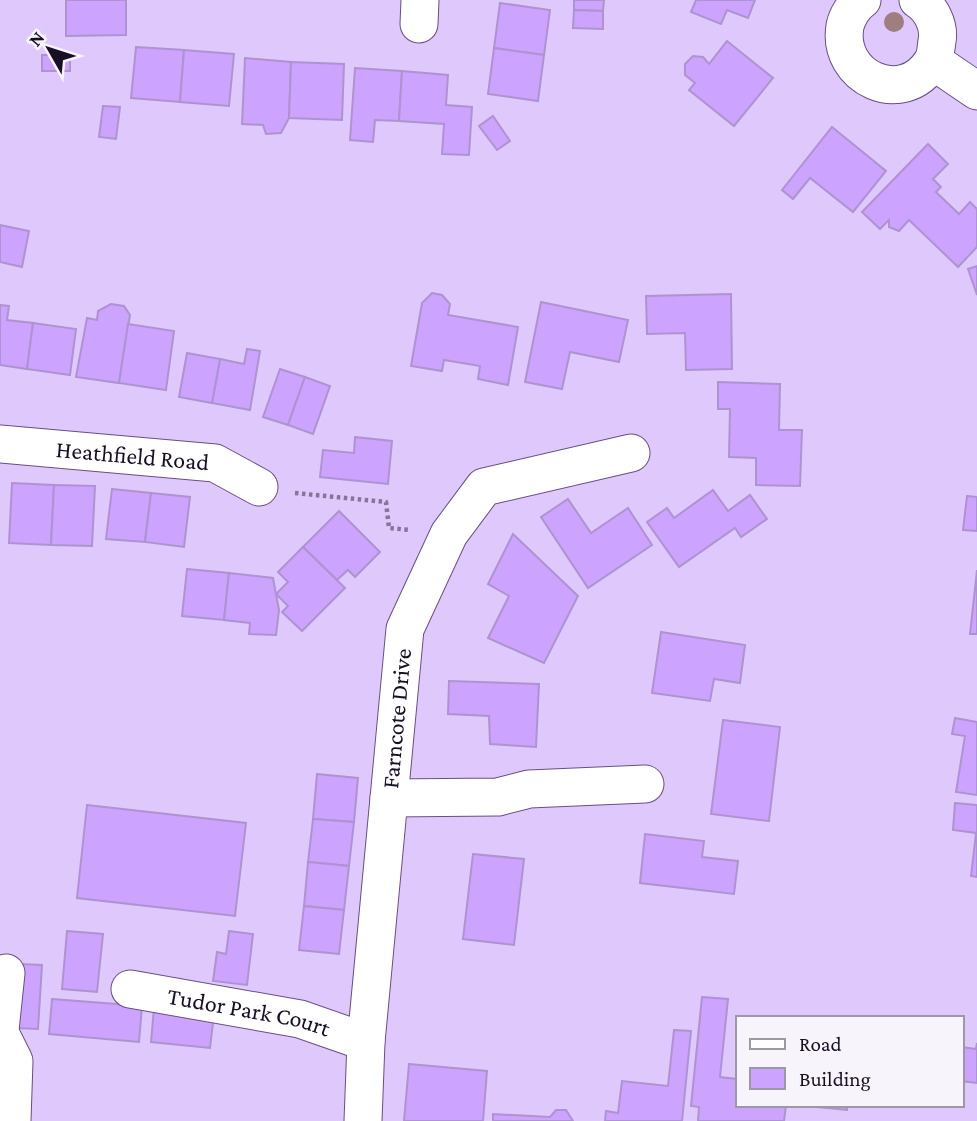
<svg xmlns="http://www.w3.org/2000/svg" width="977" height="1121" font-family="'Crimson Pro',serif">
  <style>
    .building { fill: #cca3fe; stroke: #ae93d0; stroke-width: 2 }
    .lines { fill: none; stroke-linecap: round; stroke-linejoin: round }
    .minor-casing { stroke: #684e86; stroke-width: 39 }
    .path { stroke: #86759b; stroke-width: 4.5; stroke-dasharray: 3.5 3.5; stroke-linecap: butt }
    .minor { stroke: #fff; stroke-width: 37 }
    .tree { fill: #9e7e7e }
    .labels { text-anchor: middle; stroke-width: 7; stroke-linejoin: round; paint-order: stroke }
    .street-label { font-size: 24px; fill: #190f25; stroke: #f7f4fb }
  </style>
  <rect width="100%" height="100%" fill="#dfc9fc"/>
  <!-- building -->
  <g class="building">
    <path d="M66 0H126V35L66 36Z"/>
    <path d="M574 0H604L603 11 574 10Z"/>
    <path d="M696 0H755L748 18 727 10 721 24 691 12Z"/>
    <path d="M500 3 550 10 544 55 494 48Z"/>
    <path d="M574 10 603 11V29L573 28Z"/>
    <path d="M727 41 773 78 734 126 689 90 695 83 685 75V64L693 56 703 57 709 64Z"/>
    <path d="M136 47 184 50 180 102 131 98Z"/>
    <path d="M494 48 544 55 538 101 488 94Z"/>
    <path d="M184 50 234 54 229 106 180 102Z"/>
    <rect x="42" y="55" width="28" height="16"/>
    <path d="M245 58 291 62 289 118 281 133 266 134 263 125 242 124Z"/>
    <path d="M291 62 344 64 342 120 289 118Z"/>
    <path d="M355 68 402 71 399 121 375 120 373 142 350 140Z"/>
    <path d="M402 71 448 75 446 105 472 107 469 155 442 154 444 124 399 121Z"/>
    <path d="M103 106 120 107 116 139 99 137Z"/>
    <path d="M493 116 510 141 497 150 479 126Z"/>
    <path d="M832 127 886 171 853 212 810 178 793 199 782 190Z"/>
    <path d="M928 144 948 164 933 179 941 187 936 192 959 214 970 202 977 209V247L958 267 909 220 899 231 889 227V220L880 229 862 212Z"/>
    <path d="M0 225 29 231 22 267 0 262Z"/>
    <path d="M977 266V295L968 269Z"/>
    <path d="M432 293 442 295 450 304 448 315 518 327 508 385 478 379 480 366 444 360 442 371 411 366 422 303Z"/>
    <path d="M731 294 732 369 686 370 685 333 647 334 646 296Z"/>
    <path d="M541 302 628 320 619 362 570 352 562 389 525 382Z"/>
    <path d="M111 304 124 306 130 315 119 383 76 377 87 318 97 320 98 311Z"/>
    <path d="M0 305 9 306 7 320 33 323 27 369 0 365Z"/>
    <path d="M33 323 76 329 70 375 27 369Z"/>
    <path d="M128 324 174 331 166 390 119 383Z"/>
    <path d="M247 349 260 351 250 410 212 403 220 359 244 364Z"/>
    <path d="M187 353 220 359 212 403 179 397Z"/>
    <path d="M280 369 305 377 288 425 263 417Z"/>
    <path d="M305 377 330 386 313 434 288 425Z"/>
    <path d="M718 382 780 384 779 430H802L800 486 756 485V458L729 457 730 409H718Z"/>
    <path d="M355 437 392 441 388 484 320 477 323 450 354 453Z"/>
    <path d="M12 483 54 485 51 545 9 543Z"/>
    <path d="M54 485 95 486 92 546 51 545Z"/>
    <path d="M112 489 151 493 145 542 106 539Z"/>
    <path d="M713 490 728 511 750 495 767 519 741 537 735 528 679 567 647 522 667 508 674 518Z"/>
    <path d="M151 493 190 497 184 547 145 542Z"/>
    <path d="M967 496 977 497V531L963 530Z"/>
    <path d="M568 499 591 533 628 508 652 545 588 588 541 517Z"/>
    <path d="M339 511 380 552 355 577 348 570 337 580 303 547Z"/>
    <path d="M513 534 578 596 544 663 488 638 509 596 488 584Z"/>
    <path d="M303 547 345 588 302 631 282 612 288 606 276 594 288 582 278 572Z"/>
    <path d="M187 569 229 573 224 620 182 616Z"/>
    <path d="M977 570V634H970Z"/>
    <path d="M229 573 273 578 279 610 276 635 249 634 250 623 224 620Z"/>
    <path d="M661 632 745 645 740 683 714 679 710 701 652 693Z"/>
    <path d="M449 681 539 684 536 747 490 744 489 716 448 714Z"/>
    <path d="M955 718 977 722V795L956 792 965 736 952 734Z"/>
    <path d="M723 720 780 727 769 821 711 814Z"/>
    <path d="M317 774 358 778 354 822 313 819Z"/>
    <path d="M955 803 977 805V877L971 876 976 833 953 830Z"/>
    <path d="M87 805 246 823 235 916 77 898Z"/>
    <path d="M313 819 354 822 349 866 308 862Z"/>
    <path d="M645 834 704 841 702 857 738 861 734 894 640 883Z"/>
    <path d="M473 854 524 859 514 945 463 939Z"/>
    <path d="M308 862 349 866 344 910 304 906Z"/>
    <path d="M304 906 344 910 339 954 299 950Z"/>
    <path d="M67 931 103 934 97 992 62 989Z"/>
    <path d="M229 931 253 934 247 985 213 981 217 952 226 954Z"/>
    <path d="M20 964 42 965 38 1029 16 1028Z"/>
    <path d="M702 997 728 999 720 1077 737 1079V1105H786L784 1121H698L699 1107 691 1106Z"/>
    <path d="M52 999 142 1006 139 1042 49 1034Z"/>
    <path d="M154 1008 214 1014 210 1048 151 1042Z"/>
    <path d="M674 1030 691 1031 682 1121H605L606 1111 618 1113 622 1081 668 1086Z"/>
    <path d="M977 1043V1083L961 1081V1047L976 1049Z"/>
    <path d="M409 1064 487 1071 483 1121H404Z"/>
    <path d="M795 1105H847V1110Z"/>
    <path d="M556 1110H566L573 1121H493V1114L550 1117Z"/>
  </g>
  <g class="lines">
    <!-- minor casing -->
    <g class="minor-casing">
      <g id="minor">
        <path d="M862 0C854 5 847 17 845 26 836 78 903 108 932 62 936 56 936 47 937 41 940 26 931 8 918 0"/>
        <path d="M419 24 420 0"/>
        <path d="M933 61 977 91"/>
        <path id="s1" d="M0 444 215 463 259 487"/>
        <path d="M389 798 498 797 529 789 645 784"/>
        <path id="s2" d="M130 989 300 1019 366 1042"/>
        <path d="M0 1030 6 973"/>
        <path d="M0 1033 14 1061 12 1121"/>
        <path id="s3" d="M363 1121 366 1042 405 629 449 534 484 487 631 453"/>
      </g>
    </g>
    <!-- path -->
    <path class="path" d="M295 493 386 502 389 528 410 530"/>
    <!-- minor -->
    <use href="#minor" class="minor"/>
  </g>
  <!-- trees -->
  <circle class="tree" cx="894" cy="22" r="10"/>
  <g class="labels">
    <!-- street labels -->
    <g class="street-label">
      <text dy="8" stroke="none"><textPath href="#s1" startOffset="133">Heathfield Road</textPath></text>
      <text dy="8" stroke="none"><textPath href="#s3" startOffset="404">Farncote Drive</textPath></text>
      <text dy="8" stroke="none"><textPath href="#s2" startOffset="121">Tudor Park Court</textPath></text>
    </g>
  </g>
  <!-- legend -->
  <rect x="736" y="1016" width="228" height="91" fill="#f7f4fb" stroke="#9e98a5" stroke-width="2"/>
  <rect x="750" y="1039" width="35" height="10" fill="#ffffff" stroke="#9e98a5" stroke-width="2"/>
  <text x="799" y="1051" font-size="21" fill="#190f25">Road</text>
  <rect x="750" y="1068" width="35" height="21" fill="#cca3fe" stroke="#9e98a5" stroke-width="2"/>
  <text x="799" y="1086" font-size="21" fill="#190f25">Building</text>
  <!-- north arrow -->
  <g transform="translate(49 49) rotate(309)" stroke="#f7f4fb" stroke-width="5" paint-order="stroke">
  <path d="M0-5L12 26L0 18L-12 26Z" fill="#190f25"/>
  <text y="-10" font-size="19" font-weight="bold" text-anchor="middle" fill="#190f25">N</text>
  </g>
</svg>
